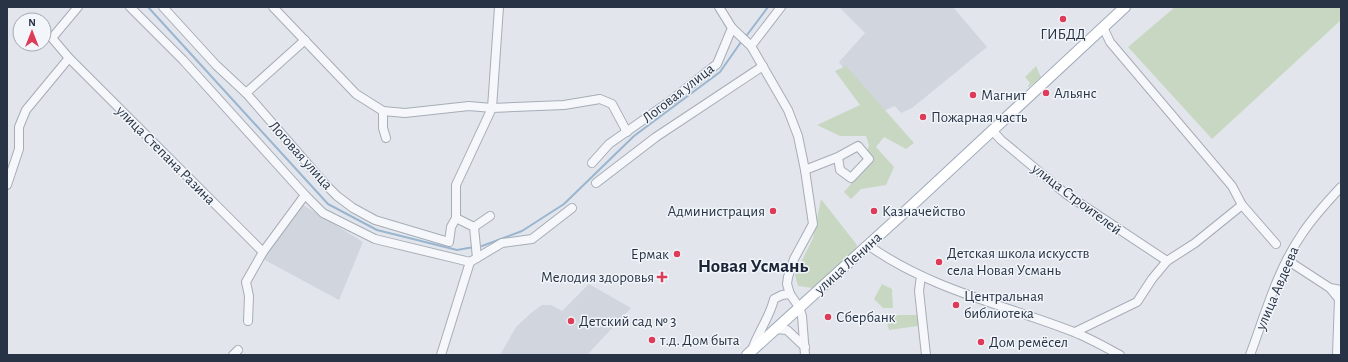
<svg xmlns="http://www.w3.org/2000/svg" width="1348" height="362" font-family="'Alegreya Sans',sans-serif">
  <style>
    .built { fill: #d0d5de }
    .green { fill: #c8d7c2 }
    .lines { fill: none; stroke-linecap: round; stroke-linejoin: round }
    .stream { stroke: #9ab5cf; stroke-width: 2 }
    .minor-casing { stroke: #a6adb7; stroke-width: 10 }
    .major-casing { stroke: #a0abb9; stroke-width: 12 }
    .minor { stroke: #f5f7fa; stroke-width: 8 }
    .major { stroke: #fff; stroke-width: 10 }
    .poi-dot { fill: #dd3b58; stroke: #f2f5f9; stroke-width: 1.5 }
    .labels { text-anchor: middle; stroke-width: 3; stroke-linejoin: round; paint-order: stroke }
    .poi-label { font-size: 15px; fill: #283446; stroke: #f2f5f9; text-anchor: start }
    .street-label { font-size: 15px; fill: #283446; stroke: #f2f5f9 }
    .district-label { font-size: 19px; font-weight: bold; fill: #1a2537; stroke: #f2f5f9 }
  </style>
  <rect width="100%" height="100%" fill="#e2e6ec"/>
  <!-- built -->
  <g class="built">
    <path d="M839 7H953L987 47 912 108 901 113 895 106 877 114 839 62 865 33Z"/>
    <path d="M300 203 363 242 339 300 263 259Z"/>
    <path d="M589 284 631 308 587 355H500L516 327 531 313 542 305H551L562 311Z"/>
  </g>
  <!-- green -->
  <g class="green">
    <path d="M1175 7H1341V20L1212 139 1128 47Z"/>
    <path d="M846 66 914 143 906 149 884 137 876 147 894 167 886 185 861 189 851 199 844 192 872 160 867 152 869 145 866 136H840L817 125 860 105 835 71Z"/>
    <path d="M1036 66 1041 77 1029 87 1028 86 1030 83 1025 77Z"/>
    <path d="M821 199 857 245 856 249 813 288 798 286 795 275 813 238Z"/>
    <path d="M882 284 892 289 893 308H883L874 299Z"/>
    <path d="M885 315H919L918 326 889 330Z"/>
  </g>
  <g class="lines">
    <!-- stream -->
    <g class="stream">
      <path d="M148 7 328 204 377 230 457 250 474 247"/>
      <path d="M747 35 768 7"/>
      <path d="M482 246 522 231 564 204 634 136 720 72 741 42"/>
    </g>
    <!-- minor casing -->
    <g class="minor-casing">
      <g id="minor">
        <path d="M78 7 52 38 69 58 263 252"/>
        <path d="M130 7 183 60 305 195 323 213 375 239 470 262 502 243 532 239 572 208"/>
        <path d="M163 7 216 65 246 93 326 185 337 196 353 208 375 220 449 242 451 227 456 218"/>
        <path d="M273 7 356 94 383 111 405 113 469 106 492 108 564 105 600 99 612 104 627 132"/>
        <path d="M719 7 732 28 751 46 788 110 798 136 805 170 813 224 794 259 788 277 787 284 790 294 799 307 802 316 805 355"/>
        <path d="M1103 27 1110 42 1232 186 1242 205 1276 244"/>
        <path d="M751 46 781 7"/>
        <path d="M246 93 305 40"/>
        <path d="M383 111V128L386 138"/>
        <path d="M992 130 1001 140 1066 194 1167 261"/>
        <path d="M592 163 609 144 673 99 717 64 732 28"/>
        <path d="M805 170 838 157 840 170 851 178 869 159 858 146 838 157"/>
        <path d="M596 183 656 137 763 66"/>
        <path d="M7 185 19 149V127L26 110 69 58"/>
        <path d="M474 227 490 216"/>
        <path d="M868 245C929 289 1005 305 1074 332 1089 338 1105 347 1120 355"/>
        <path d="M477 258 474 227 456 218V185L492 108 499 7"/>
        <path d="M1287 260 1330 288 1341 290"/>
        <path d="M921 276 919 291 926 355"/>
        <path d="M1330 288 1339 299 1337 355"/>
        <path d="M248 321 249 296 246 282 263 252 305 195"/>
        <path d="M775 329 787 330 805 347"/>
        <path d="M1075 332 1137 302 1152 279 1167 261 1195 243 1242 205"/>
        <path d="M752 350C758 332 770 317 774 299L782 295 790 294"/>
        <path d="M233 355 238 350"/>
        <path d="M441 355 470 262"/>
        <path d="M1250 355C1265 315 1277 270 1302 234 1313 217 1327 202 1341 187"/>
      </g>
    </g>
    <!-- major casing -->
    <g class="major-casing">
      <path id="major" d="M747 355 909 208 1125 7"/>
    </g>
    <!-- minor -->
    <use href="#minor" class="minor"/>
    <!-- major -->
    <use href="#major" class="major"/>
  </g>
  <!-- markers -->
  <g class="poi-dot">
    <circle cx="1063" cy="19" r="4"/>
    <circle cx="1046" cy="93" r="4"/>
    <circle cx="973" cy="95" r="4"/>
    <circle cx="923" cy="117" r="4"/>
    <circle cx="773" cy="211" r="4"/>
    <circle cx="874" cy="211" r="4"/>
    <circle cx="677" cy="254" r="4"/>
    <circle cx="939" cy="262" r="4"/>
    <path d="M660 271h4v4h4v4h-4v4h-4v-4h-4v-4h4z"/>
    <circle cx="956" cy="305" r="4"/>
    <circle cx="828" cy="317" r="4"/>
    <circle cx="571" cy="321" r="4"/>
    <circle cx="652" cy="340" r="4"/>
    <circle cx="981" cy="342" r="4"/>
  </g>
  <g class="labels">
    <!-- poi labels -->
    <g class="poi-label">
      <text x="1063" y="39" text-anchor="middle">ГИБДД</text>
      <text x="1054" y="98">Альянс</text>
      <text x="981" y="100">Магнит</text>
      <text x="931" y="122">Пожарная часть</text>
      <text x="765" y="216" text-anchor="end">Администрация</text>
      <text x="882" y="216">Казначейство</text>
      <text x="947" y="258">Детская школа искусств<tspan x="947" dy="17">села Новая Усмань</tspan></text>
      <text x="669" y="259" text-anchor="end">Ермак</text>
      <text x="654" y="282" text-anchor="end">Мелодия здоровья</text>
      <text x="964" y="301">Центральная<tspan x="964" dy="17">библиотека</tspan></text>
      <text x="836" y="322">Сбербанк</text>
      <text x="579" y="326">Детский сад № 3</text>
      <text x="660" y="345">т.д. Дом быта</text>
      <text x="989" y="347">Дом ремёсел</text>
    </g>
    <!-- street labels -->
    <g class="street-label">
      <text transform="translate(678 93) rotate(-38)" y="5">Логовая улица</text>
      <text transform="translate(166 155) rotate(45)" y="5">улица Степана Разина</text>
      <text transform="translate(301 155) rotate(48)" y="5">Логовая улица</text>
      <text transform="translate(1077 199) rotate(37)" y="5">улица Строителей</text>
      <text transform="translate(848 263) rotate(-42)" y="5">улица Ленина</text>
      <text transform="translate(1277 288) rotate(-67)" y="5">улица Авдеева</text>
    </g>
    <!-- district labels -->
    <g class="district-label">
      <text x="753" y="272">Новая Усмань</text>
    </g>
  </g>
  <!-- border -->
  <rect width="1348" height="362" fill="none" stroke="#283446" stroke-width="16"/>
  <!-- north arrow -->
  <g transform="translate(32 32)"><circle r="19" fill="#f2f5f9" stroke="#a1a8b1"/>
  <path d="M0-3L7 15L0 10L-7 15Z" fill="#dd3b58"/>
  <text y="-6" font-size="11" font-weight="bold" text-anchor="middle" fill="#283446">N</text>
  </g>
</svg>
